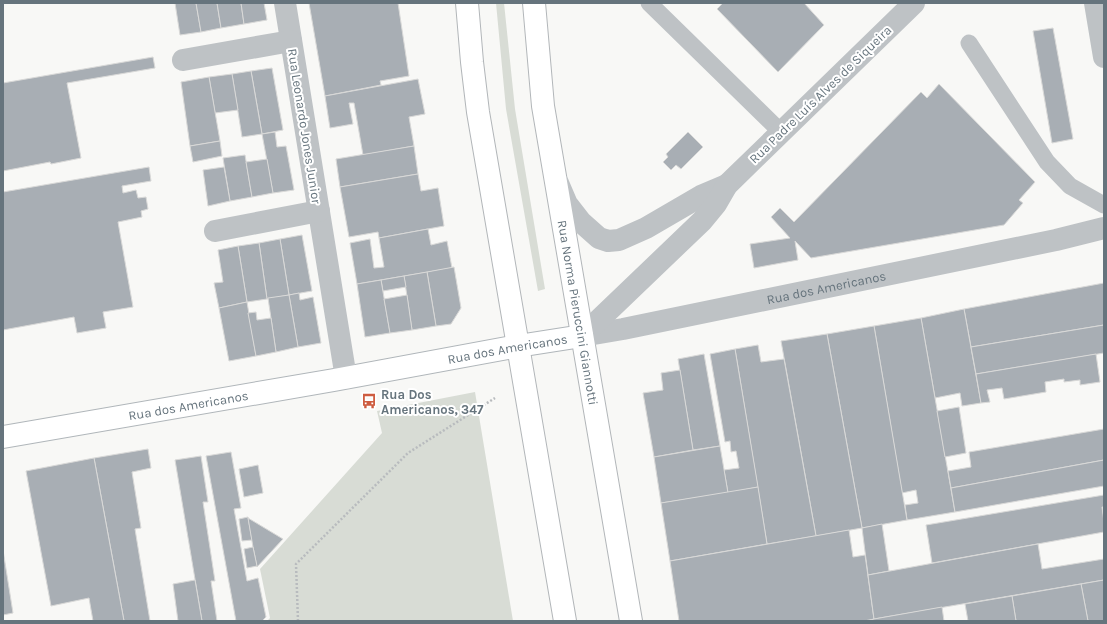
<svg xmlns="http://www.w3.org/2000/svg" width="1107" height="624" font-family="Karla,sans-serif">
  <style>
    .green { fill: #d8dcd5 }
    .building { fill: #a8aeb4; stroke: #d9d9d8 }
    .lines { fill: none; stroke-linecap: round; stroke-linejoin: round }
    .secondary-casing { stroke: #b0b6ba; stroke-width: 24 }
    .primary-casing { stroke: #b2b6b9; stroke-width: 24 }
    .path { stroke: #b8bbbe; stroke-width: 2.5; stroke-dasharray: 2 2; stroke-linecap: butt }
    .lane { stroke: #bec2c5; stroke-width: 17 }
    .street { stroke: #bec2c5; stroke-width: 22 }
    .secondary { stroke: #fff; stroke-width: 22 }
    .primary { stroke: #fff; stroke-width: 22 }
    .labels { text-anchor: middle; stroke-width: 4; stroke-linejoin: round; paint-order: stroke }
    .street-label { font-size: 13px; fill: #66747d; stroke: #fff }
    .poi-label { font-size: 13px; font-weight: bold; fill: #66747d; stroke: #fff; text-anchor: start }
  </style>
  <rect width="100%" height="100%" fill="#f8f8f6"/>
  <!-- green -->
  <g class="green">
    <path d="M496 3H504L515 109 545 289 538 291 506 109Z"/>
    <path d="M475 392 513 621H267L270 618 260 569 382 433 377 411Z"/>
  </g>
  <!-- building -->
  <g class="building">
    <path d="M175 3H196L201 32 180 35Z"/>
    <path d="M196 3H217L221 28 201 32Z"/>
    <path d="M217 3H241L244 24 221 28Z"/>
    <path d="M241 3H264L267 20 244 24Z"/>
    <path d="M309 3H398L409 76 380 81 381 85 325 96Z"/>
    <path d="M723 3H804L824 25 778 72 717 9Z"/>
    <path d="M1053 28 1073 139 1052 143 1033 31Z"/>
    <path d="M153 57 155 68 67 83 81 158 51 164 50 162 3 171V83Z"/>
    <path d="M272 68 283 130 262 134 251 71Z"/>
    <path d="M251 71 262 134 242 137 232 74Z"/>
    <path d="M232 74 238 110 215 113 209 77Z"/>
    <path d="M209 77 220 141 190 146 181 82Z"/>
    <path d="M418 79 425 114 409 117 414 146 363 155 354 103H349L353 124 330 128 325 96Z"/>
    <path d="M939 84 1035 182 1019 200 1023 203 1004 225 811 258 795 241 798 260 754 268 750 244 790 238 771 217 780 208 794 222 921 92 927 98Z"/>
    <path d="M275 132 277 147 286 146 294 190 273 193 262 134Z"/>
    <path d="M688 132 703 147 681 169 676 165 671 170 663 162 668 157 666 154Z"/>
    <path d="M220 141 222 156 193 162 190 146Z"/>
    <path d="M414 146 418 174 340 187 336 159Z"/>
    <path d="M245 155 252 197 230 201 223 158Z"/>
    <path d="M267 159 273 193 252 197 246 162Z"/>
    <path d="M149 167 151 181 122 186 123 193 136 190 138 198 146 197 148 209 141 211 142 217 118 222 133 307 103 312 106 328 77 333 74 317 3 330V192Z"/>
    <path d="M224 167 230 201 208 206 203 170Z"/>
    <path d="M418 174 421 191 438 188 444 226 379 238 378 232 349 237 340 187Z"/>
    <path d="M428 229 431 245 447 241 452 268 357 284 350 243 370 239 374 268 384 267 379 238Z"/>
    <path d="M302 235 312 291 289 295 280 239Z"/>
    <path d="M280 239 289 295 267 299 259 243Z"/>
    <path d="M259 243 267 299 247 302 238 246Z"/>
    <path d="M238 246 247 302 219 308 214 283 223 282 218 250Z"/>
    <path d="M454 267 461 308 451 324 436 326 427 272Z"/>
    <path d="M427 272 436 326 412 330 404 276Z"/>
    <path d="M404 276 406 287 383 291 381 280Z"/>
    <path d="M381 280 390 333 365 337 357 284Z"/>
    <path d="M1104 283V325L971 347 964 309Z"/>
    <path d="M299 293 300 300 313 297 321 343 298 347 289 295Z"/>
    <path d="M289 295 298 347 276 352 268 298Z"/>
    <path d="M407 295 412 330 390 333 384 299Z"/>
    <path d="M247 302 256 356 229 361 219 308Z"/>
    <path d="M964 309 981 403 962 406 960 393 935 398 921 318Z"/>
    <path d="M256 312 257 320 271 318 276 352 256 356 248 313Z"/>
    <path d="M921 318 955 512 907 520 905 505 918 503 916 490 902 493 874 326Z"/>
    <path d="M1104 325V353L976 374 971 347Z"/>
    <path d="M874 326 907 520 862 528 827 334Z"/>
    <path d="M827 334 862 528 816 536 781 341Z"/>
    <path d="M758 345 761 362 784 359 816 536 767 544 735 349Z"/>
    <path d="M735 349 758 487 728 493 724 470 739 468 736 451 731 452 730 441 725 442 710 354Z"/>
    <path d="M704 354 720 446 693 450 678 359Z"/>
    <path d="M1096 354 1100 382 1080 385V380L1064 382V379L1045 382 1046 392 1004 399 1002 388 987 390 990 402 981 403 976 374Z"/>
    <path d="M680 370 693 450 654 457 643 393 663 390 661 373Z"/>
    <path d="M959 407 966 453 945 457 937 411Z"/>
    <path d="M1104 429V460L951 488 948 471 971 467 969 452Z"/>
    <path d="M720 446 728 493 661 503 654 457Z"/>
    <path d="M148 449 151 468 132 472 141 528 135 529 150 621H124L94 458Z"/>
    <path d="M231 452 241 508 234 509 247 581 258 578 266 617 262 621H236L206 456Z"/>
    <path d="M201 456 208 502H203L215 581H211L217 621H202L175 460Z"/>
    <path d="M94 458 124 621H93L89 598 51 606 26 471Z"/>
    <path d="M1104 460V486L955 512 951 488Z"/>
    <path d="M258 465 263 493 244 497 239 469Z"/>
    <path d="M758 487 767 544 670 561 661 503Z"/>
    <path d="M1104 495V507H1102L1104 522V532L932 563 926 525Z"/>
    <path d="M248 517 252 540 242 541 239 519Z"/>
    <path d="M248 518 283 539 257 567 253 547Z"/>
    <path d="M882 524 889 571 868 575 862 528Z"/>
    <path d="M849 530 853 557 865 555 874 619 864 621H679L670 561Z"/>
    <path d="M1038 544 1042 569 1104 559V580L874 619 868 575Z"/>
    <path d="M253 547 257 566 247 568 244 549Z"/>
    <path d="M3 550 13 613 3 615Z"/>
    <path d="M195 580 202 621H178L173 584Z"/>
    <path d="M1104 580V621H1088L1081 584Z"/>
    <path d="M1081 584 1088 621H1016L1012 596Z"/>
    <path d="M1012 596 1016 621H968L965 604Z"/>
    <path d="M942 607 944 621H871V620L874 619Z"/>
  </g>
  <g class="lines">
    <!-- secondary casing -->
    <g class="secondary-casing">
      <g id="secondary">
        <path id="s2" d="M3 437 334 380 518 346 582 336"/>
      </g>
    </g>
    <!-- primary casing -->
    <g class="primary-casing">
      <g id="primary">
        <path d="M467 3 472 62 478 112 565 621"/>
        <path id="s3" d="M534 3 543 106 631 621"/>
      </g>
    </g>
    <!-- path -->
    <path class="path" d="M298 621 296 564 408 453 495 398"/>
    <!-- lane -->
    <g class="lane">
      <path d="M649 3 781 132"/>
      <path d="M969 43 1047 162 1070 186 1104 205"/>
    </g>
    <!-- street -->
    <g class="street">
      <path d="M285 3 346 378"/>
      <path d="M1095 3 1104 57"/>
      <path d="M183 60 291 41"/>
      <path d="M558 183 567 204 581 222 599 238 608 241 619 240 646 228 701 196 727 185"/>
      <path d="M215 231 319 211"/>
      <path id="s1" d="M582 336 623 329 1056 240 1104 228"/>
      <path d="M582 336 702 221 716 204 727 185 914 3"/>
    </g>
    <!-- secondary -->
    <use href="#secondary" class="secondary"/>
    <!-- primary -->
    <use href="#primary" class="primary"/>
  </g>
  <!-- icons -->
  <defs>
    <g id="bus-bare" transform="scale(1.2)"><path d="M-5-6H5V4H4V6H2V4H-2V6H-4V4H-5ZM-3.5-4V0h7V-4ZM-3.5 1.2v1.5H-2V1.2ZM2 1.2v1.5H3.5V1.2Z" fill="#ce5c40" stroke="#fff" stroke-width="2.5" paint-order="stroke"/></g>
  </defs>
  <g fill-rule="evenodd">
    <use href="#bus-bare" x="369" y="401"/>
  </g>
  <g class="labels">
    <!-- street labels -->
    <g class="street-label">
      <text transform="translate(820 94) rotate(-44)" y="5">Rua Padre Luís Alves de Siqueira</text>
      <text transform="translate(305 126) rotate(81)" y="5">Rua Leonardo Jones Junior</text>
      <text dy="5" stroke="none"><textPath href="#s1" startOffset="249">Rua dos Americanos</textPath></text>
      <text dy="5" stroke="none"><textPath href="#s3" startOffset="313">Rua Norma Pieruccini Giannotti</textPath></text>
      <text dy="5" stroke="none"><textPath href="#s2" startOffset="512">Rua dos Americanos</textPath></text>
      <text dy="5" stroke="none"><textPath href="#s2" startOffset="188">Rua dos Americanos</textPath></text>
    </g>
    <!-- poi labels -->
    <g class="poi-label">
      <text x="381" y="399">Rua Dos<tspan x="381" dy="15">Americanos, 347</tspan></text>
    </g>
  </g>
  <!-- border -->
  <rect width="1107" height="624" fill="none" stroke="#66747d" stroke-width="8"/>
</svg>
